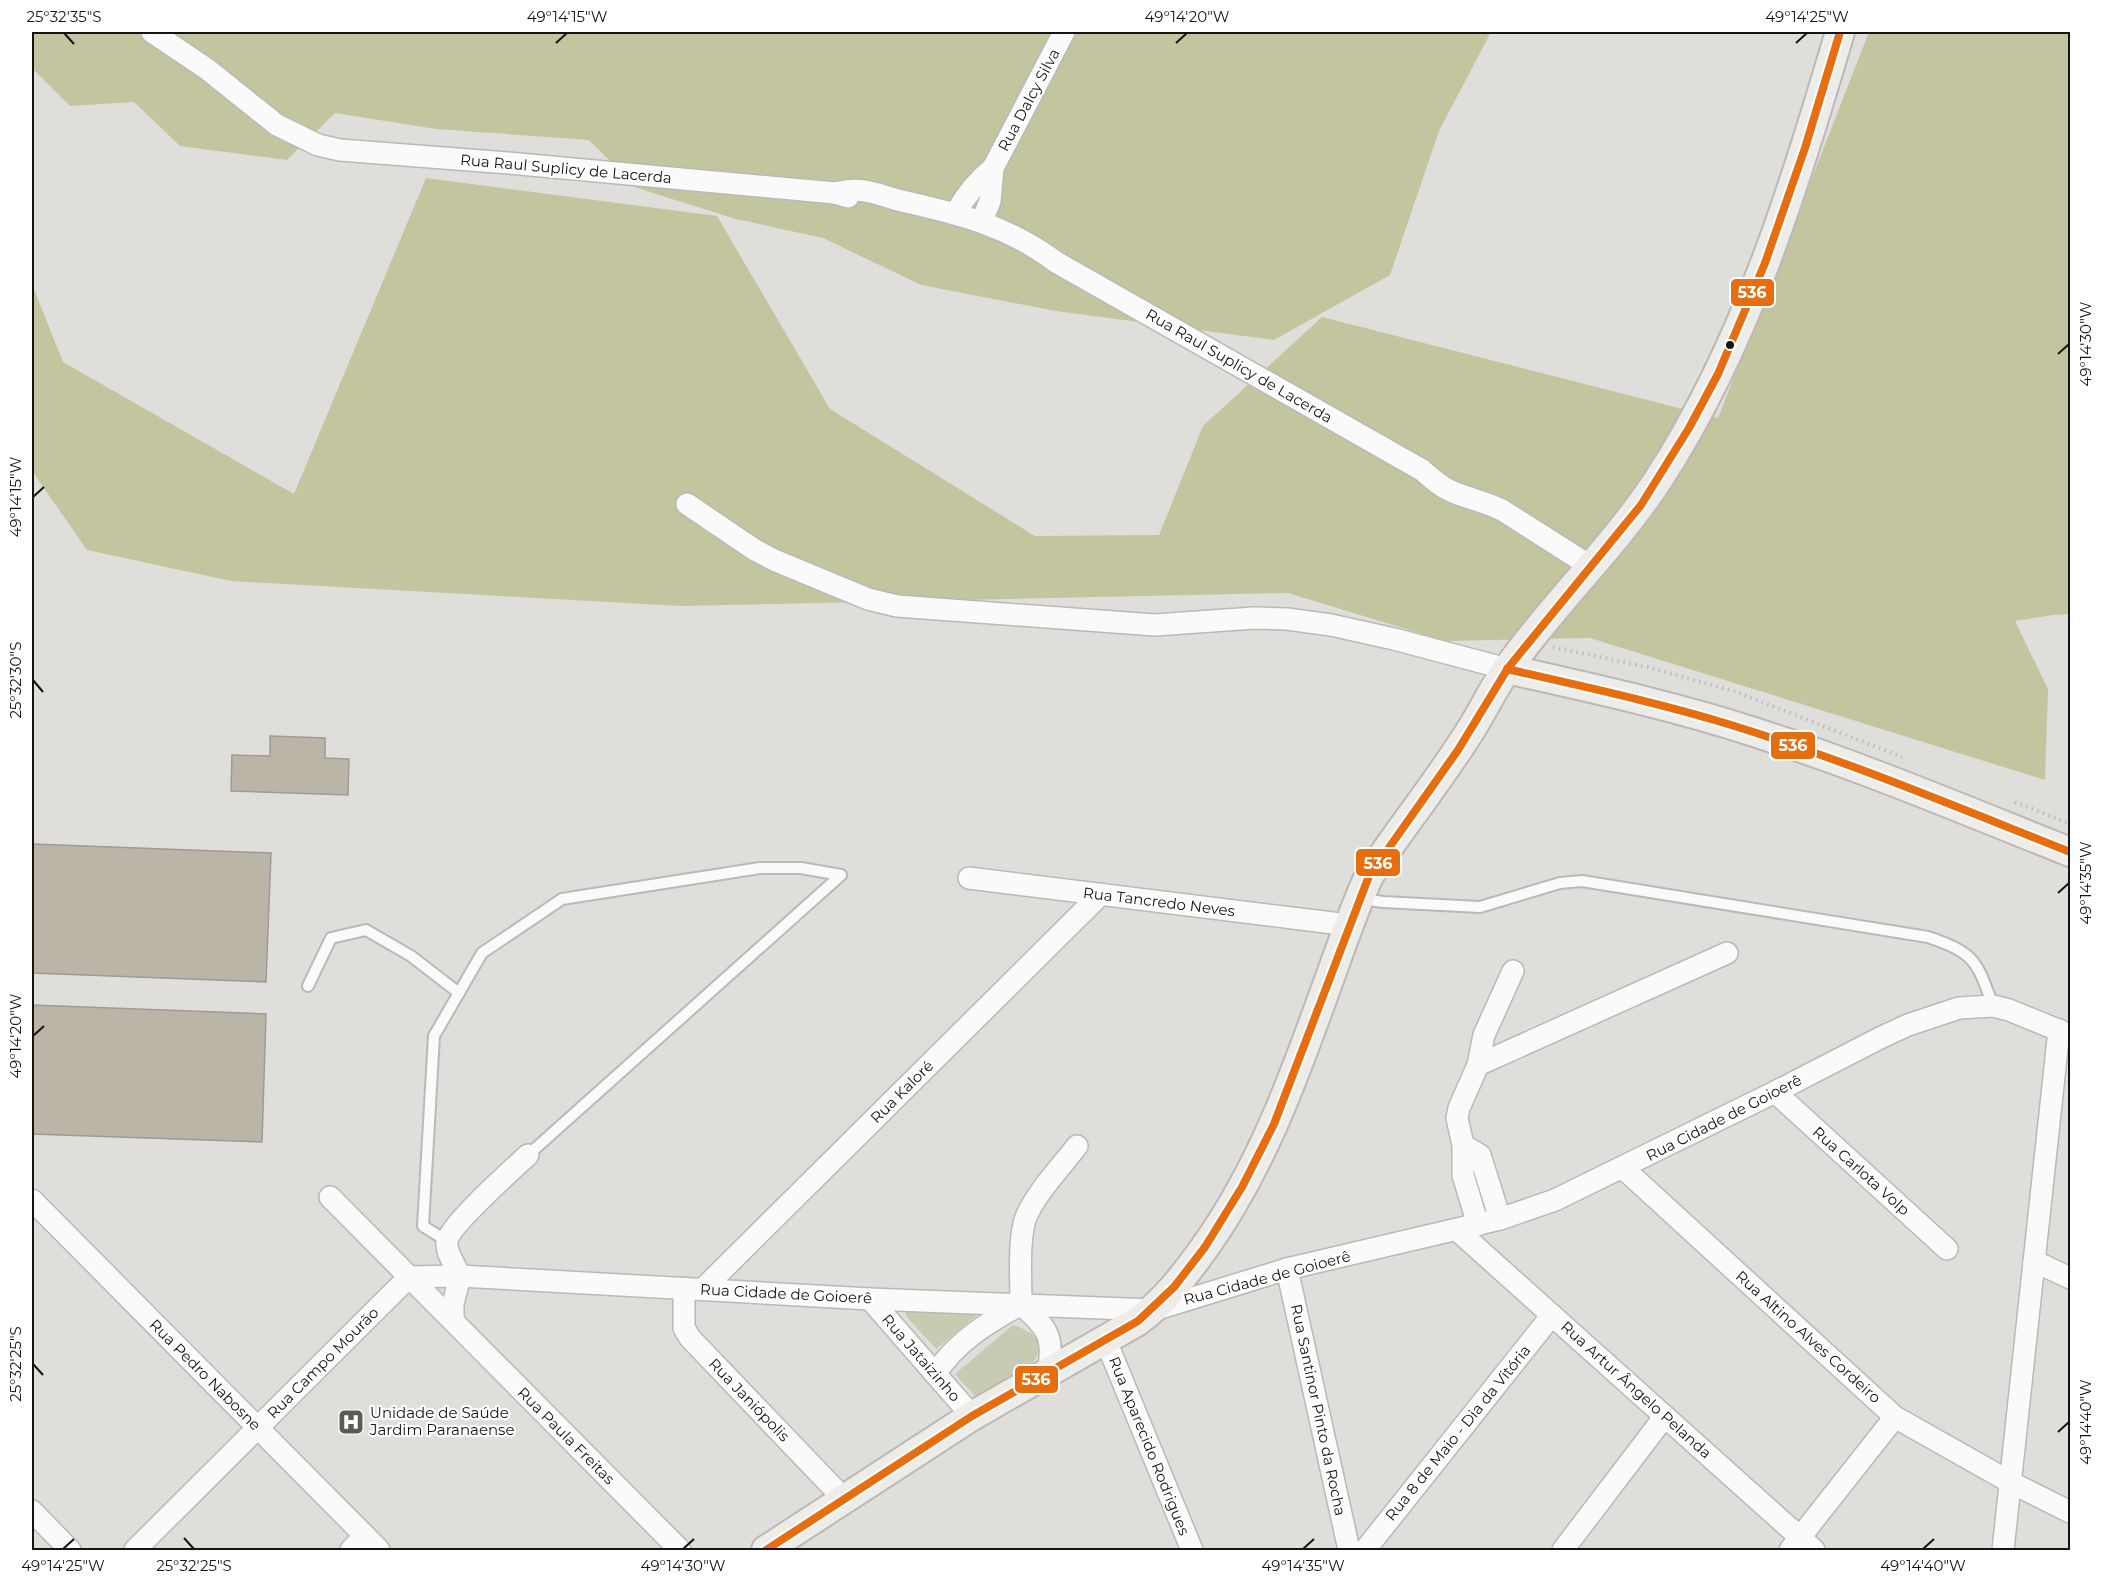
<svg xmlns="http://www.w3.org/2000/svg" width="2102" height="1582" font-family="Montserrat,sans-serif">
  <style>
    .green { fill: #c8cab1 }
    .forest { fill: #c3c59f }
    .building { fill: #bab5a7; stroke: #9d9b99; stroke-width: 1.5 }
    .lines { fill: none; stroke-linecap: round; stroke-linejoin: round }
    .lane-casing { stroke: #bab9b7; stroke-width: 14 }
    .street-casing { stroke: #bab9b7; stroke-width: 24 }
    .secondary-casing { stroke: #bab9b7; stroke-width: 32 }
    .path { stroke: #bebdbd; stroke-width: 4; stroke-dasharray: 1.5 4.5; stroke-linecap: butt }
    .lane { stroke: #fafafa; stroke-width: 10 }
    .street { stroke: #fafafa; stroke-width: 21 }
    .secondary { stroke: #eeece9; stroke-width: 28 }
    .bus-1-casing { stroke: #fff; stroke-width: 12 }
    .bus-1 { stroke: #e66d10; stroke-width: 8 }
    .ticks { fill: none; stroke: #151412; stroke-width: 2 }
    .bus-dot { fill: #151412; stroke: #fff; stroke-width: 2 }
    .labels { text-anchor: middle; stroke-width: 4.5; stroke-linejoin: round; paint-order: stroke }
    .street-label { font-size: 15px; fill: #151412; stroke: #fff }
    .poi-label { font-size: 15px; fill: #151412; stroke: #fff; text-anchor: start }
    .line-badge { stroke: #fff; stroke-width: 2 }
    .badge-label { font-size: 16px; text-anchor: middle; font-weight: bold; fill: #fff }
    .neatline { fill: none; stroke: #151412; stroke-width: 2 }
    .ticks-label { font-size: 15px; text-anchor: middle; fill: #151412 }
  </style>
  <rect width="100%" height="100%" fill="#e0dedb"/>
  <!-- green -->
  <g class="green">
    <path d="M905 1310 980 1312 936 1349 907 1317Z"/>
    <path d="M1013 1325C1056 1339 1040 1360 1013 1380 1008 1383 1003 1388 997 1391 991 1394 981 1394 974 1395L955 1374Z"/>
  </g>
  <!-- forest -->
  <g class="forest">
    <path d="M32 32H1491L1439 131 1390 275 1274 340 1056 311 921 285 823 238 736 219 637 188 589 140 436 129 335 113 287 160 180 146 134 102 70 106 32 68Z"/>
    <path d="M1869 32H2070V614L2053 615 2015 621 2048 689 2045 780 1590 638 1445 641 1288 593 681 606 231 581 87 550 32 471V284L63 362 294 494 426 178 717 216 830 409 1035 536 1159 535 1203 426 1322 317 1718 418Z"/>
  </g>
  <!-- building -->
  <g class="building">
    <path d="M270 736 325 738V758L349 759 348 795 231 791 232 755 270 756Z"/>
    <path d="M32 844 271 853 266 982 32 973Z"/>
    <path d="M32 1005 266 1014 262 1142 32 1134Z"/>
  </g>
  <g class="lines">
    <!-- lane casing -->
    <g class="lane-casing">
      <g id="lane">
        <path d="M1362 899 1383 902 1480 907 1560 883 1582 881 1928 937C1975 953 1977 961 1993 1006"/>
        <path d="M308 986 331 938 366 930 411 956 459 993"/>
        <path d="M528 1155 841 875"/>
        <path d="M447 1241 423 1226 434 1036 482 953 562 899 760 868H801L841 875"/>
      </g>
    </g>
    <!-- street casing -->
    <g class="street-casing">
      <g id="street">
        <path d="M152 32 207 69 277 125 318 145 340 150 508 163 835 193 848 197"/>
        <path d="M835 193C865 186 874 194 902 201 960 214 1008 226 1056 262L1422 470C1432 479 1441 487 1453 492 1470 499 1486 502 1502 510L1590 566"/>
        <path d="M956 213C966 194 977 181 993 168L1064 32"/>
        <path d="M982 221 990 201 993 168"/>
        <path d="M687 504 755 550 774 560 868 599 897 606 1155 625 1254 618 1287 619 1331 625 1394 639 1507 669"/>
        <path d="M969 878 1349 925"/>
        <path d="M1478 1065 1727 953"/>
        <path d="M1775 1092 1947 1249"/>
        <path d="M1463 1145 1480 1155 1500 1219"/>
        <path d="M1623 1168 1895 1417 2010 1482 2070 1512"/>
        <path d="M330 1197 680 1550"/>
        <path d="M32 1200 379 1550"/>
        <path d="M1478 1225 1463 1175V1145L1457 1118 1459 1108 1478 1065 1484 1035 1513 971"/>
        <path d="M1457 1230 1814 1550"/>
        <path d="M2034 1261 2070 1278"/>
        <path d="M1287 1269 1349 1550"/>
        <path d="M409 1277 460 1276 870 1299 1154 1310 1287 1269 1500 1219 1555 1200 1775 1092 1880 1038 1908 1025 1959 1008 1993 1006 2009 1010 2070 1035"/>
        <path d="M684 1288V1328L690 1338 844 1499"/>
        <path d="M703 1289 1101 894"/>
        <path d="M870 1299 972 1416"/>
        <path d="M453 1321V1304L460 1276C456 1266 445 1252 447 1241 450 1225 513 1169 528 1155"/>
        <path d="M1106 1341 1192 1550"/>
        <path d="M1048 1372C1055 1335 1047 1329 1021 1304 1021 1281 1018 1238 1026 1217 1036 1193 1061 1167 1077 1146"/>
        <path d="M935 1374C957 1341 987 1323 1020 1305"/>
        <path d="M32 1511 70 1550"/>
        <path d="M135 1550 409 1277"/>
        <path d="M351 1550 365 1536"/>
        <path d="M1365 1550 1552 1315"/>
        <path d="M1563 1550 1665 1416"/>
        <path d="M1790 1550 1895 1417"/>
        <path d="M2003 1550 2059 1030"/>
      </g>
    </g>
    <!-- secondary casing -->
    <g class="secondary-casing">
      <g id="secondary">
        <path d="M1507 669C1591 688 1675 706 1757 733 1863 767 1967 811 2070 852"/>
        <path d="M766 1550 972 1416 1138 1321C1165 1301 1185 1275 1205 1247 1260 1170 1293 1080 1325 991 1339 953 1352 913 1369 876 1401 827 1439 781 1470 731 1483 711 1493 688 1508 668 1554 603 1614 547 1658 480 1747 343 1794 187 1840 32"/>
      </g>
    </g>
    <!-- path -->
    <g class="path">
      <path d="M1553 647 1647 667 1734 691 1902 757"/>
      <path d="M2015 802 2070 824"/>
    </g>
    <!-- lane -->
    <use href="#lane" class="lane"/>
    <!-- street -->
    <use href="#street" class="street"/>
    <!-- secondary -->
    <use href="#secondary" class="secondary"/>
    <!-- bus-1 casing -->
    <g class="bus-1-casing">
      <g id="bus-1">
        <path d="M1507 669C1581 686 1656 702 1728 724 1845 760 1957 807 2070 852"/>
        <path d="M766 1550 972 1416 1138 1321 1174 1287 1205 1247 1242 1187 1274 1124 1369 876 1458 750 1508 668 1641 505 1689 428 1718 374 1765 263 1805 148 1840 32"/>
      </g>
    </g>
    <!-- bus-1 -->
    <use href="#bus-1" class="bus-1"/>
  </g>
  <!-- ticks -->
  <path class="ticks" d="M64 33 74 44M556 43 567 33M1176 43 1187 33M1796 43 1807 33M2058 354 2069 344M33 497 44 487M33 680 43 692M2058 893 2069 883M33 1036 44 1026M33 1364 43 1375M2058 1432 2069 1422M184 1538 194 1549M63 1549 74 1539M683 1549 694 1539M1303 1549 1314 1539M1923 1549 1934 1539"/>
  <!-- icons -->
  <defs>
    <g id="hospital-square" transform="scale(1.35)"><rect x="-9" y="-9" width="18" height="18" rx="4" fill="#5c5b58" stroke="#fff"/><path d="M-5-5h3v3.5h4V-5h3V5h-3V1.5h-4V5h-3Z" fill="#fff"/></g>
  </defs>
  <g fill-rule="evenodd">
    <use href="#hospital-square" x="351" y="1422"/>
  </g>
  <!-- markers -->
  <circle class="bus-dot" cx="1730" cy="345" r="5"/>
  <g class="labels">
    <!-- street labels -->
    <g class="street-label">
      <text transform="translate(1029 100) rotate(-62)" y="5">Rua Dalcy Silva</text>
      <text transform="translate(566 169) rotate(5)" y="5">Rua Raul Suplicy de Lacerda</text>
      <text transform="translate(1239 366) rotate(30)" y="5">Rua Raul Suplicy de Lacerda</text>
      <text transform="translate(1159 902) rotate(7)" y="5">Rua Tancredo Neves</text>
      <text transform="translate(902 1092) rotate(-45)" y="5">Rua Kaloré</text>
      <text transform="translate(1724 1118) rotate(-27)" y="5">Rua Cidade de Goioerê</text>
      <text transform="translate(1861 1171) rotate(42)" y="5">Rua Carlota Volp</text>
      <text transform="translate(1267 1278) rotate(-15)" y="5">Rua Cidade de Goioerê</text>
      <text transform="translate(786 1294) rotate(3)" y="5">Rua Cidade de Goioerê</text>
      <text transform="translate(1808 1337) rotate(42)" y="5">Rua Altino Alves Cordeiro</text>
      <text transform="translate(921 1358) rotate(49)" y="5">Rua Jataizinho</text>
      <text transform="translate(323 1363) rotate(-45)" y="5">Rua Campo Mourão</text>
      <text transform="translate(205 1375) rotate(45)" y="5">Rua Pedro Nabosne</text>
      <text transform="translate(1636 1390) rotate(42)" y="5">Rua Artur Ângelo Pelanda</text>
      <text transform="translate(749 1400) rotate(46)" y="5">Rua Janiópolis</text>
      <text transform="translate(1318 1410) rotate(78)" y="5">Rua Santinor Pinto da Rocha</text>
      <text transform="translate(1458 1433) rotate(-51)" y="5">Rua 8 de Maio - Dia da Vitória</text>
      <text transform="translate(566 1436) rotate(45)" y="5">Rua Paula Freitas</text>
      <text transform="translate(1149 1446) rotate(68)" y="5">Rua Aparecido Rodrigues</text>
    </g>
    <!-- poi labels -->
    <g class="poi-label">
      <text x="370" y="1418">Unidade de Saúde<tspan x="370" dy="17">Jardim Paranaense</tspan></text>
    </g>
  </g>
  <g class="line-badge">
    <rect x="1730" y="278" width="45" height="29" rx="6" fill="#e66d10"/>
    <rect x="1770" y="731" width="46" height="29" rx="6" fill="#e66d10"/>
    <rect x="1355" y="848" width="46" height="29" rx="6" fill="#e66d10"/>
    <rect x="1014" y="1365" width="45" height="29" rx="6" fill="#e66d10"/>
  </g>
  <g class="badge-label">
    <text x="1752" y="298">536</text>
    <text x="1793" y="751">536</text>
    <text x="1378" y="869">536</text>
    <text x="1036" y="1385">536</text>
  </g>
  <!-- border -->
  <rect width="2102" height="1582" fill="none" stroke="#ffffff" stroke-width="66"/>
  <rect x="33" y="33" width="2036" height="1516" class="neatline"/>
  <g class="ticks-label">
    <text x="64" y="22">25°32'35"S</text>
    <text x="567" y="22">49°14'15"W</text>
    <text x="1187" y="22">49°14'20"W</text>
    <text x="1807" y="22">49°14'25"W</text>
    <text transform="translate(2086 344) rotate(-90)" y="5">49°14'30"W</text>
    <text transform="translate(16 497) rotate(-90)" y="5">49°14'15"W</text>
    <text transform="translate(16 680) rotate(-90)" y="5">25°32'30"S</text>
    <text transform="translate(2086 883) rotate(-90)" y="5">49°14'35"W</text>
    <text transform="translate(16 1036) rotate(-90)" y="5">49°14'20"W</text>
    <text transform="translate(16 1364) rotate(-90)" y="5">25°32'25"S</text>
    <text transform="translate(2086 1422) rotate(-90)" y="5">49°14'40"W</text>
    <text x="63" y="1571">49°14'25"W</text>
    <text x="194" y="1571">25°32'25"S</text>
    <text x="683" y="1571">49°14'30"W</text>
    <text x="1303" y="1571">49°14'35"W</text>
    <text x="1923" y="1571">49°14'40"W</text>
  </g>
</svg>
